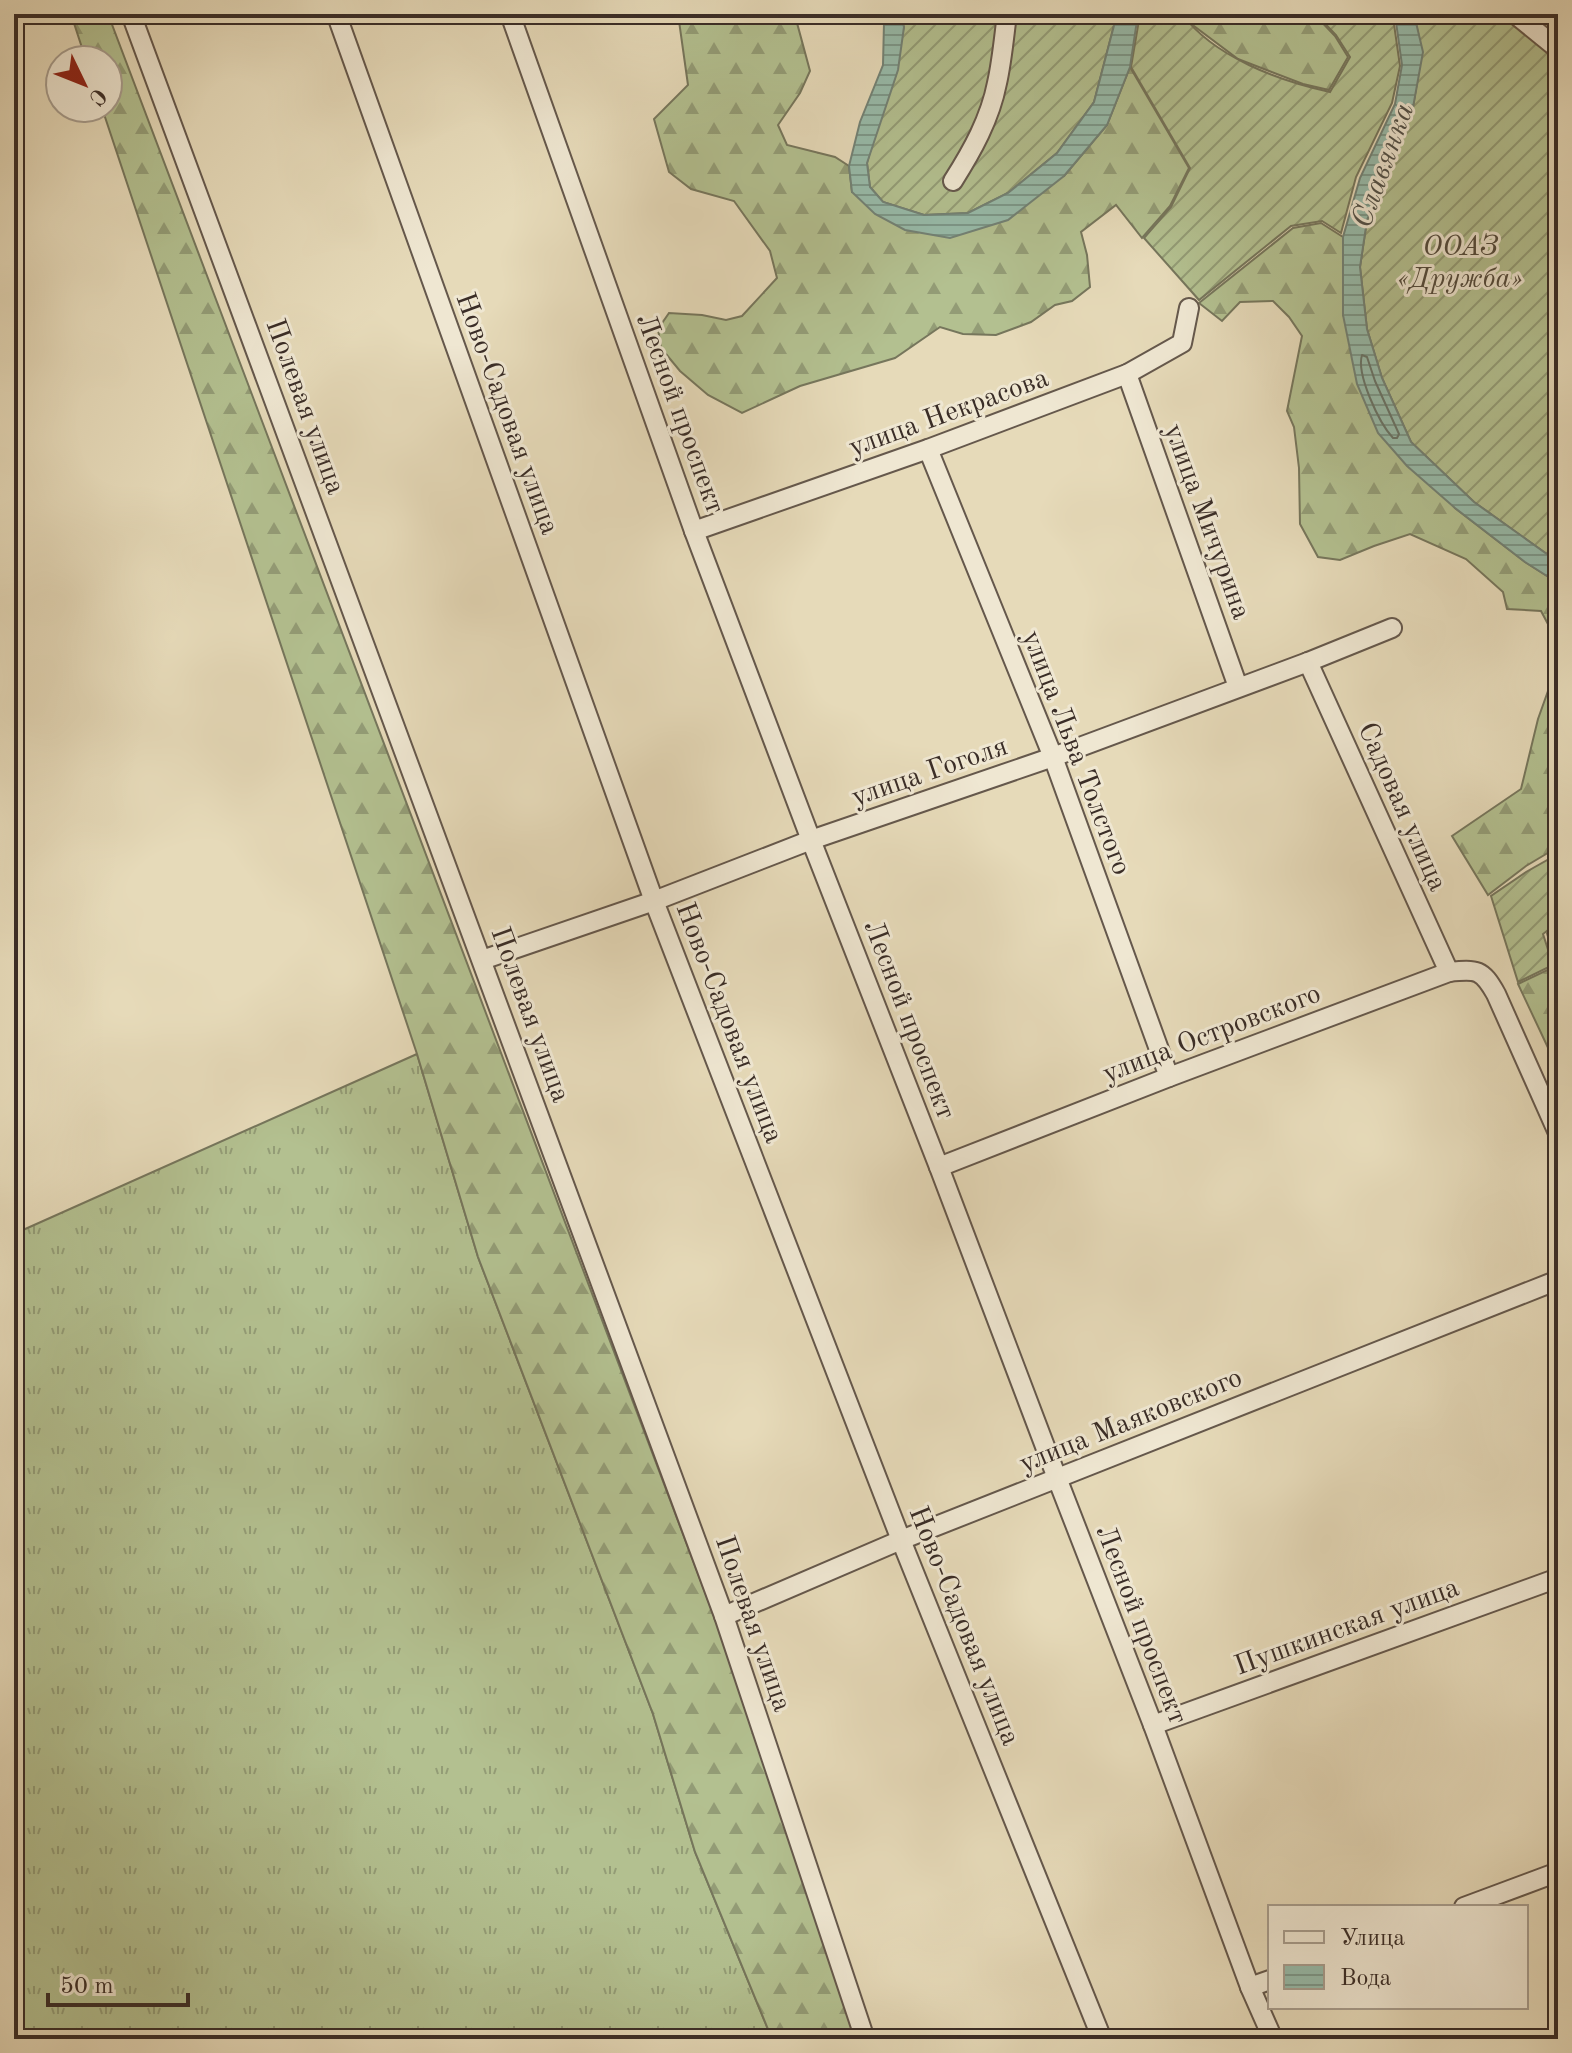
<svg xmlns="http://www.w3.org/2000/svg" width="1572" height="2053" font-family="'Old Standard TT',serif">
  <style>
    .grass { fill: url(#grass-tufts); stroke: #76765c; stroke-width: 2 }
    .forest { fill: url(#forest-firs); stroke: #76765c; stroke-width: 2 }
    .garden { fill: url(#garden-furrows); stroke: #76765c; stroke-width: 2 }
    .water { fill: url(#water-rules); stroke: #728276; stroke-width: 2 }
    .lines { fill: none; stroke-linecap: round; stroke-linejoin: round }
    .shore { stroke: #687468; stroke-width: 2 }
    .minor-casing { stroke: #65584c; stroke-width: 22 }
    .minor { stroke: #efe7d2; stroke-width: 18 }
    .labels { text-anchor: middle; stroke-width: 6; stroke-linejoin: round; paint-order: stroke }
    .park-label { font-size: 28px; font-style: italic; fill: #524a3c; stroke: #efe7d2 }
    .street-label { font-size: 28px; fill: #3a2d27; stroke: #efe7d2 }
    .water-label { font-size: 30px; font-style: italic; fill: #515048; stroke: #efe7d2 }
  </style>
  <defs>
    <pattern id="grass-tufts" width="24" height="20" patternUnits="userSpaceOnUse" patternTransform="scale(2)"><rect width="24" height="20" fill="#b3c090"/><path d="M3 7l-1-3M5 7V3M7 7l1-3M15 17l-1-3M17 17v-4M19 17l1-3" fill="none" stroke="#939c76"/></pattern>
    <pattern id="forest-firs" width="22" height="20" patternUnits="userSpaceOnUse" patternTransform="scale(2)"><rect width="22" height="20" fill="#b3c090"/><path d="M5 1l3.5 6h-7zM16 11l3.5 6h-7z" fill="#939c76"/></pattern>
    <pattern id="garden-furrows" width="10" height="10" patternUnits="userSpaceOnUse" patternTransform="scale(2)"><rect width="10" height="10" fill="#b3c090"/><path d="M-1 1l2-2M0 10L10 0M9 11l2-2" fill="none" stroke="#939c76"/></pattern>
    <pattern id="water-rules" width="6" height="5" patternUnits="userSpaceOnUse" patternTransform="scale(2)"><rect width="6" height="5" fill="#97bbaa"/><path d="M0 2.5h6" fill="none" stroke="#7c988a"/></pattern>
  </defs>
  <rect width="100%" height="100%" fill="#e6dab9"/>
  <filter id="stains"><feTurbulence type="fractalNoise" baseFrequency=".0025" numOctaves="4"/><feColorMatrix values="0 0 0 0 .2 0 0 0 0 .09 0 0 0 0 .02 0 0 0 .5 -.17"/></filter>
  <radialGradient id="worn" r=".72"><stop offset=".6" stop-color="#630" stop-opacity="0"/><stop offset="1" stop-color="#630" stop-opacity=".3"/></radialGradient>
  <!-- grass -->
  <path class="grass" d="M417 1054 478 1257 653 1714 695 1852 772 2039H14V1234Z"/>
  <!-- forest -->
  <g class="forest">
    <path d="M71 14H108L874 2039H772L695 1852 653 1714 478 1257 417 1054 102 108H108V60H86Z"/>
    <path d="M684 14H783L797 23 810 71 800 93 778 125 787 145 835 157 849 166 852 192 1064 176 1107 125 1130 67 1189 168 1170 206 1142 238 1116 205 1081 232 1087 255 1090 287 1072 301 1055 305 1031 322 996 335 963 334 940 327 895 358 800 386 742 413 708 395 680 371 661 348 658 329 669 313 702 315 726 320 742 316 777 278 770 251 734 201 691 189 669 172 654 119 688 85 679 21Z"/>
    <path d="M1183 14H1314L1335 36 1348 57 1329 90 1303 84 1238 59 1190 23Z"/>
    <path d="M1321 223 1343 237V315L1455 508 1525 562 1558 583V643L1541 611 1507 609 1503 592 1466 559 1410 534 1374 546 1340 560 1318 557 1300 524 1299 468 1294 427 1287 411 1302 336 1289 317 1273 301 1240 302 1222 321 1199 303 1293 228Z"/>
    <path d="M1558 663V805L1550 813 1556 848 1526 866 1488 895 1452 836 1521 789 1538 719Z"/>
    <path d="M1558 924V1069L1518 984 1556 966 1547 933Z"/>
  </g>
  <!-- garden -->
  <g class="garden">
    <path d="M900 14H1117L1094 102 1057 153 1008 193 968 213 924 215 883 202 870 187 867 163 904 27Z"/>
    <path d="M1140 14H1182C1214 57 1279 81 1330 92L1350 57 1336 35 1316 14H1388L1394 24 1400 66 1392 103 1356 177 1341 233 1322 221 1291 226 1199 300 1144 238 1171 207 1190 168 1131 67Z"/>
    <path d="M1414 14H1558V562L1474 502 1411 442 1382 378 1367 329 1360 267 1367 220 1412 113 1422 52Z"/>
    <path d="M1558 854V922L1543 934 1553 965 1518 982 1491 896 1526 872Z"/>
  </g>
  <!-- water -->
  <g class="water">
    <path d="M881 14H900L904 27 898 70 867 163 870 187 883 202 924 215 968 213 1008 193 1057 153 1094 102 1117 14H1138L1130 67 1107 125 1064 176 1008 220 950 238 905 230 875 214 852 192 849 166 860 122 883 65 884 23Z"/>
    <path d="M1391 14H1414L1423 52 1412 113 1367 220 1360 267 1367 329 1382 378 1411 442 1474 502 1558 562V583L1525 562 1455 508 1407 466 1378 433 1357 384 1343 315V237L1360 178 1395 104 1402 65 1396 22Z"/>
  </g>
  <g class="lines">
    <!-- shore -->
    <path class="shore" d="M1362 355 1367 357 1375 381 1399 434 1397 438H1393C1379 423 1356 374 1362 355Z"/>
    <!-- minor casing -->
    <g class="minor-casing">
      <g id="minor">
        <path d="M131 14 724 1616 865 2039"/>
        <path d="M339 14 337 16 654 901 901 1540 1102 2039"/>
        <path d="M510 14 694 531 811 840 939 1167 1057 1478 1153 1725 1250 1987 1273 2039"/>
        <path d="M1515 14 1558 49"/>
        <path d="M953 181C972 151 990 119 997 83 1002 61 1004 37 1007 14"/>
        <path d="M1127 374 1238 687"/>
        <path d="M928 449 1053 757 1169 1077"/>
        <path d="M694 531 928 449 1127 374 1182 343 1189 308"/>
        <path d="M1308 662 1449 972"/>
        <path d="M482 960 654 901 811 840 1053 757 1308 662 1392 628"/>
        <path d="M939 1167 1169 1077 1449 972C1477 969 1482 969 1496 994L1558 1133"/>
        <path d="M724 1616 901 1540 1558 1280"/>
        <path d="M1153 1725 1558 1578"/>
        <path d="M1464 1907 1558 1872"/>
        <path d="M1250 1987 1270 1980"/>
      </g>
    </g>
    <!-- minor -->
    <use href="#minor" class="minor"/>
  </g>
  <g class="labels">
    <!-- park labels -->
    <g class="park-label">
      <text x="1460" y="255">ООАЗ<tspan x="1460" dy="32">«Дружба»</tspan></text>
    </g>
    <!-- street labels -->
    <g class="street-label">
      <text transform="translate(307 406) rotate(70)" y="10">Полевая улица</text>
      <text transform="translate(948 411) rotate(-20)" y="10">улица Некрасова</text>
      <text transform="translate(509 413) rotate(70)" y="10">Ново-Садовая улица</text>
      <text transform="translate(682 413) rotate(70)" y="10">Лесной проспект</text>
      <text transform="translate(1209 521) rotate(70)" y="10">улица Мичурина</text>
      <text transform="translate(1078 752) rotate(69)" y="10">улица Льва Толстого</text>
      <text transform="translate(929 770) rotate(-19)" y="10">улица Гоголя</text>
      <text transform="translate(1404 806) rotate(66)" y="10">Садовая улица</text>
      <text transform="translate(532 1014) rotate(70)" y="10">Полевая улица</text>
      <text transform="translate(911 1019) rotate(69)" y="10">Лесной проспект</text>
      <text transform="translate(731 1022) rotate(69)" y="10">Ново-Садовая улица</text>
      <text transform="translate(1211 1032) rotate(-21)" y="10">улица Островского</text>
      <text transform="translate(1130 1419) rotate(-22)" y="10">улица Маяковского</text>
      <text transform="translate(755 1623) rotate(71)" y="10">Полевая улица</text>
      <text transform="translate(1143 1624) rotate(69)" y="10">Лесной проспект</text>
      <text transform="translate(966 1625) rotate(68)" y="10">Ново-Садовая улица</text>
      <text transform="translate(1346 1625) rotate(-20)" y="10">Пушкинская улица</text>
    </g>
    <!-- water labels -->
    <g class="water-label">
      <text transform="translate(1382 165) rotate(-70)" y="10">Славянка</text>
    </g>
  </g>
  <!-- margin -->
  <rect width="1572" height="2053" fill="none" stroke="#e6dab9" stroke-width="48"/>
  <rect x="16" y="16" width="1540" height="2021" fill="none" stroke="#3a2d27" stroke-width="4"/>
  <rect x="24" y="24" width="1524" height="2005" fill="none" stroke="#3a2d27" stroke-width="2"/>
  <!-- legend -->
  <rect x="1268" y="1905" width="260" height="104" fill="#efe7d2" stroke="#a79d8e" stroke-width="2"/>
  <rect x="1284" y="1931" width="40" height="12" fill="#efe7d2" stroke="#a79d8e" stroke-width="2"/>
  <text x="1340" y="1945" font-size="24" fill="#3a2d27">Улица</text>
  <rect x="1284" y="1965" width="40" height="24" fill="url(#water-rules)" stroke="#a79d8e" stroke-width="2"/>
  <text x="1340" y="1985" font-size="24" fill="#3a2d27">Вода</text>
  <!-- north arrow -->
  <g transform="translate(84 84) rotate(133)"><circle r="38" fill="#efe7d2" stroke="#a79d8e" stroke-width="2"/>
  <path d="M0-6L14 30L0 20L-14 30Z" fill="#8f2418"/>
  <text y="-12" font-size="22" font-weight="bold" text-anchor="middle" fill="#3a2d27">С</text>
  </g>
  <!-- scale -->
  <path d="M48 1993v12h140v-12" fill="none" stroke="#3a2d27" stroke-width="4"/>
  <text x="60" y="1993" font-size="24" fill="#3a2d27" stroke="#efe7d2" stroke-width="6" paint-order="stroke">50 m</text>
  <rect width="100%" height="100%" filter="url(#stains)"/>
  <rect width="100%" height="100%" fill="url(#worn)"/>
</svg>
